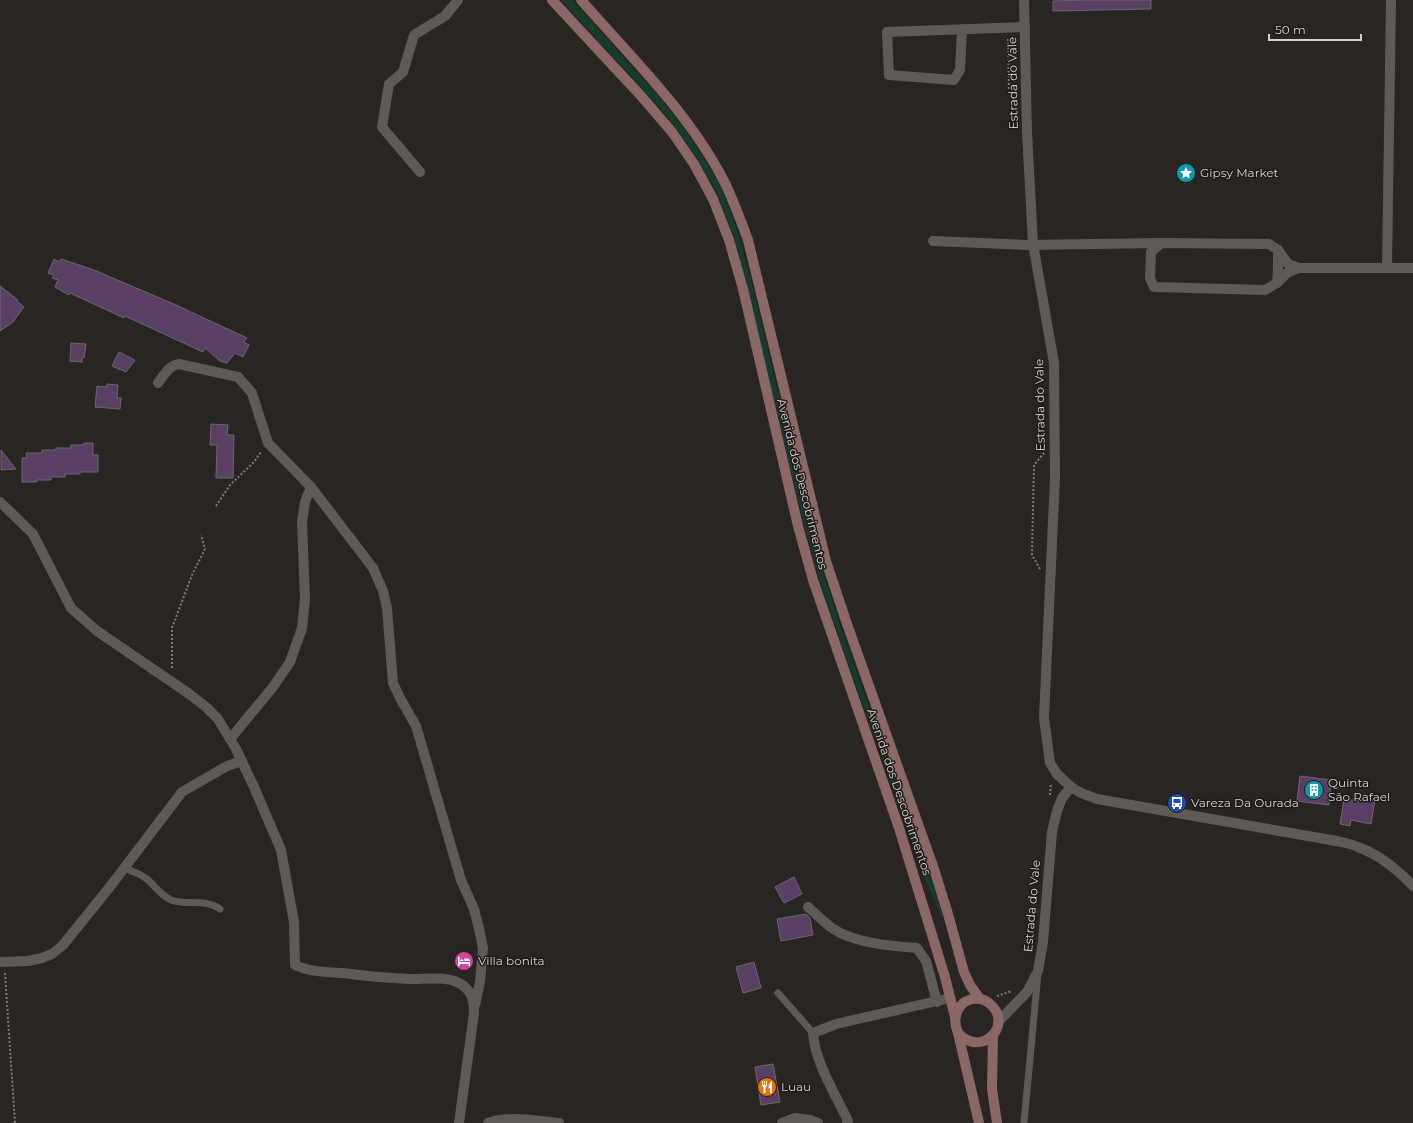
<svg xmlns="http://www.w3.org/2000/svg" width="1413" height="1123" font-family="Montserrat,sans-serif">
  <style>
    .green { fill: #163d2b }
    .building { fill: #5b3e63; stroke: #6b686c }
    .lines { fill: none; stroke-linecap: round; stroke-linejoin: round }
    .path { stroke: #7e7b7a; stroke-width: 2; stroke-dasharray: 2 2; stroke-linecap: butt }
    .service { stroke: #5e5a58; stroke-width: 7 }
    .minor { stroke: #5e5a58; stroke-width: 10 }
    .tertiary { stroke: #5e5a58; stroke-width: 10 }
    .secondary { stroke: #8b6866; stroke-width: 10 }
    .labels { text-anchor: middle; stroke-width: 3; stroke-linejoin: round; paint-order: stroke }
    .street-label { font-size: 12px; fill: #d5d2d1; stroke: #1f1b19 }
    .poi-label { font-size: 12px; fill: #d5d2d1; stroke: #1f1b19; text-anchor: start }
  </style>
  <rect width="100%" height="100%" fill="#282523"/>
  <!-- green -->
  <path class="green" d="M562 0H572L657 95 686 131 720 185 738 233 752 285 818 556 844 638 927 869 947 929 926 881 846 657 819 578 800 507 736 243 717 192 694 153 669 118Z"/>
  <!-- building -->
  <g class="building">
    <path d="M1086 0H1151V9L1053 11V1Z"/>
    <path d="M54 259 59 262 61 259 94 270 176 305 247 338 244 342 249 345 243 357 235 353 227 363 220 361 205 348 203 352 125 316 124 318 70 293 69 295 55 287 58 280 52 278 54 275 48 273Z"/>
    <path d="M0 286 18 300 17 301 24 307 13 322 0 331Z"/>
    <path d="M71 343 86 344 84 358H82V362L70 361Z"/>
    <path d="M119 352 135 360 126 372 112 366Z"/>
    <path d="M107 384 118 385 117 398H121L120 409 95 407 97 386 107 387Z"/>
    <path d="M211 424 228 425 227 435H234L233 478H216L217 445H210Z"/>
    <path d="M84 443H93V455H98V472H80V474H65V477H51V480H37V482H22V458H27L26 453H42V450H56V448H71V445H83Z"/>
    <path d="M1 450 16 469 1 470Z"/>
    <path d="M1300 776 1331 780 1329 805 1297 801Z"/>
    <path d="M1361 797 1375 800 1371 824 1351 820 1350 826 1340 824 1344 799 1360 801Z"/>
    <path d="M794 877 802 894 784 903 775 887Z"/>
    <path d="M806 914 810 918 813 935 781 941 777 919Z"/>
    <path d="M754 962 761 988 743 993 736 967Z"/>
    <path d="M773 1064 780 1102 761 1105 755 1067Z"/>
  </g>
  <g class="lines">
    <!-- path -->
    <g class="path">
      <path d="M1008 39 1009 92 1015 97"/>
      <path d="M216 506 230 485 253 463 261 452"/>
      <path d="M1040 569 1032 555 1034 465 1044 453"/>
      <path d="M172 668V628L192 575 205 549 201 535"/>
      <path d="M1050 795 1051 783"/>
      <path d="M5 973 15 1123"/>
      <path d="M997 996 1012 991"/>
    </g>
    <!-- service -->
    <g class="service">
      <path d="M124 868C131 871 141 874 147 879 155 886 160 895 171 900 186 906 205 898 220 909"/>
      <path d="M778 993 813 1033"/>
      <path d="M1024 1123 1038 973"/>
    </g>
    <!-- minor -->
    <g class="minor">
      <path d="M962 29 960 70 954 80 889 75 887 32 1025 27"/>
      <path d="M420 172 382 127 389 84 403 72 414 35 445 16 458 0"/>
      <path d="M933 241 1027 245 1161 243"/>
      <path d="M1161 243 1269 244 1278 250V268L1277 283 1265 290 1154 287 1150 278 1151 252Z"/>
      <path d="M1278 250 1288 264 1299 268H1413"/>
      <path d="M1387 267 1391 0"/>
      <path d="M1277 283 1287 273 1299 268"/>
      <path d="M158 383C164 375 169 365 179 364L238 377 252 393 268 443 311 487 373 568 383 591 387 608 393 683 400 698 416 726 461 880 474 909 480 933 483 948 480 982 475 1005"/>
      <path d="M0 502 33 534 71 608 97 631 188 693 206 707 218 719 236 749 254 787 281 850 294 922 295 965C310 972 327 972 343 973 365 976 388 978 410 979 425 979 445 976 459 983 472 990 474 1000 474 1013L459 1123"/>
      <path d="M230 739 273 687 290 662 302 628 305 599 302 522 305 502 311 487"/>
      <path d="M808 907C816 914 824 922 832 928 853 943 891 946 917 948L926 961 937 1002"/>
      <path d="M0 962 28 961 42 958 52 954 63 945 109 888 182 792 227 766 242 761"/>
      <path d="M488 1123C511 1115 535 1121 559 1123"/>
      <path d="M782 1123 795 1118 810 1120 818 1123"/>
      <path d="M847 1123 848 1121C835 1093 815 1063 813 1033L836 1024 950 998"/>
    </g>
    <!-- tertiary -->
    <g class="tertiary">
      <path d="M1024 0 1027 132 1033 244 1054 363 1055 477 1044 718 1050 763 1057 774 1071 787 1081 793 1097 799 1331 840C1340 842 1350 843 1358 847 1380 855 1397 869 1413 886"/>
      <path d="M998 1022 1027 992 1038 971 1043 942 1052 832 1057 811 1062 798 1071 787"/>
    </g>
    <!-- secondary -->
    <g class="secondary">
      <path d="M552 0 642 97 672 132 694 164 713 199 729 240 743 289 798 526 813 580 899 828 945 977 955 1017"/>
      <path d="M581 0C632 58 690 114 725 183 734 202 741 221 748 240L826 561 846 621 934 869 948 914 964 972 970 985 980 999"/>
      <path d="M958 1033C982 1059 1014 1024 990 1004 987 1001 983 999 979 999 959 997 951 1017 958 1033L979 1123"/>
      <path d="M993 1035 992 1089 997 1123"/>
    </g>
  </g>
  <!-- icons -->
  <defs>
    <g id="sight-disc" transform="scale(1)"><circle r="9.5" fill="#0f9aa8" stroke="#1f1b19"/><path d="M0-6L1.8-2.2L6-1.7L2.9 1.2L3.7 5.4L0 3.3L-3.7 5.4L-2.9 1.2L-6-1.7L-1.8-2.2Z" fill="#fff"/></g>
    <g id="building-disc" transform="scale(1)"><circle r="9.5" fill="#0f9aa8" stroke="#1f1b19"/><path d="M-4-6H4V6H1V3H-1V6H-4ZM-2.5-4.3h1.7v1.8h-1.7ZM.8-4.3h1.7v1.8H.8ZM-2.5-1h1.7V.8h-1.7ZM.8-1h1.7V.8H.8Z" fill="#fff"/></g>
    <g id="bus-disc" transform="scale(1)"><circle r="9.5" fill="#1a4fb4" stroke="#1f1b19"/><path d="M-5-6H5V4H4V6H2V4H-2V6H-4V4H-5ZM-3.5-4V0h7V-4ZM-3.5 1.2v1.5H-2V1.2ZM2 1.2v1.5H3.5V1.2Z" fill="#fff"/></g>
    <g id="hotel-disc" transform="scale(1)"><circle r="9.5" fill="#d1479c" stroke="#1f1b19"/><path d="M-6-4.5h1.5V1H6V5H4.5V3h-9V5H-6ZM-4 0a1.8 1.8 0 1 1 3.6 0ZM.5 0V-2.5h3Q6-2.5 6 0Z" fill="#fff"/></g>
    <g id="restaurant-disc" transform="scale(1)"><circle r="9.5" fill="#e8710a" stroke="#1f1b19"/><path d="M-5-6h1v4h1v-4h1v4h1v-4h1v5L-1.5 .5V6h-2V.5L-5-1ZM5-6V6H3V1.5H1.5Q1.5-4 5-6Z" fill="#fff"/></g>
  </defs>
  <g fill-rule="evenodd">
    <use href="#sight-disc" x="1186" y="173"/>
    <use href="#building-disc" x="1314" y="790"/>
    <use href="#bus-disc" x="1177" y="803"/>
    <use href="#hotel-disc" x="464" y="961"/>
    <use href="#restaurant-disc" x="767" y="1087"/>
  </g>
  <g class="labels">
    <!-- street labels -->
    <g class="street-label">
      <text transform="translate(1013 83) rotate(-91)" y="4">Estrada do Vale</text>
      <text transform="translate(1040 405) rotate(-91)" y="4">Estrada do Vale</text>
      <text transform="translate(802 484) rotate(76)" y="4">Avenida dos Descobrimentos</text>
      <text transform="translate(899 792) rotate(71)" y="4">Avenida dos Descobrimentos</text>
      <text transform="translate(1032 906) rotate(-85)" y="4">Estrada do Vale</text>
    </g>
    <!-- poi labels -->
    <g class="poi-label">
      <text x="1200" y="177">Gipsy Market</text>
      <text x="1328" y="787">Quinta<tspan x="1328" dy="14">São Rafael</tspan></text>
      <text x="1191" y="807">Vareza Da Ourada</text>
      <text x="478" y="965">Villa bonita</text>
      <text x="781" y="1091">Luau</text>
    </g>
  </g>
  <!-- scale -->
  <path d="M1269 34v6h92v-6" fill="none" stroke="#d5d2d1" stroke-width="2"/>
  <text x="1275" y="34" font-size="12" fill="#d5d2d1" stroke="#1f1b19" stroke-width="3" paint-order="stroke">50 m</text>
</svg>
